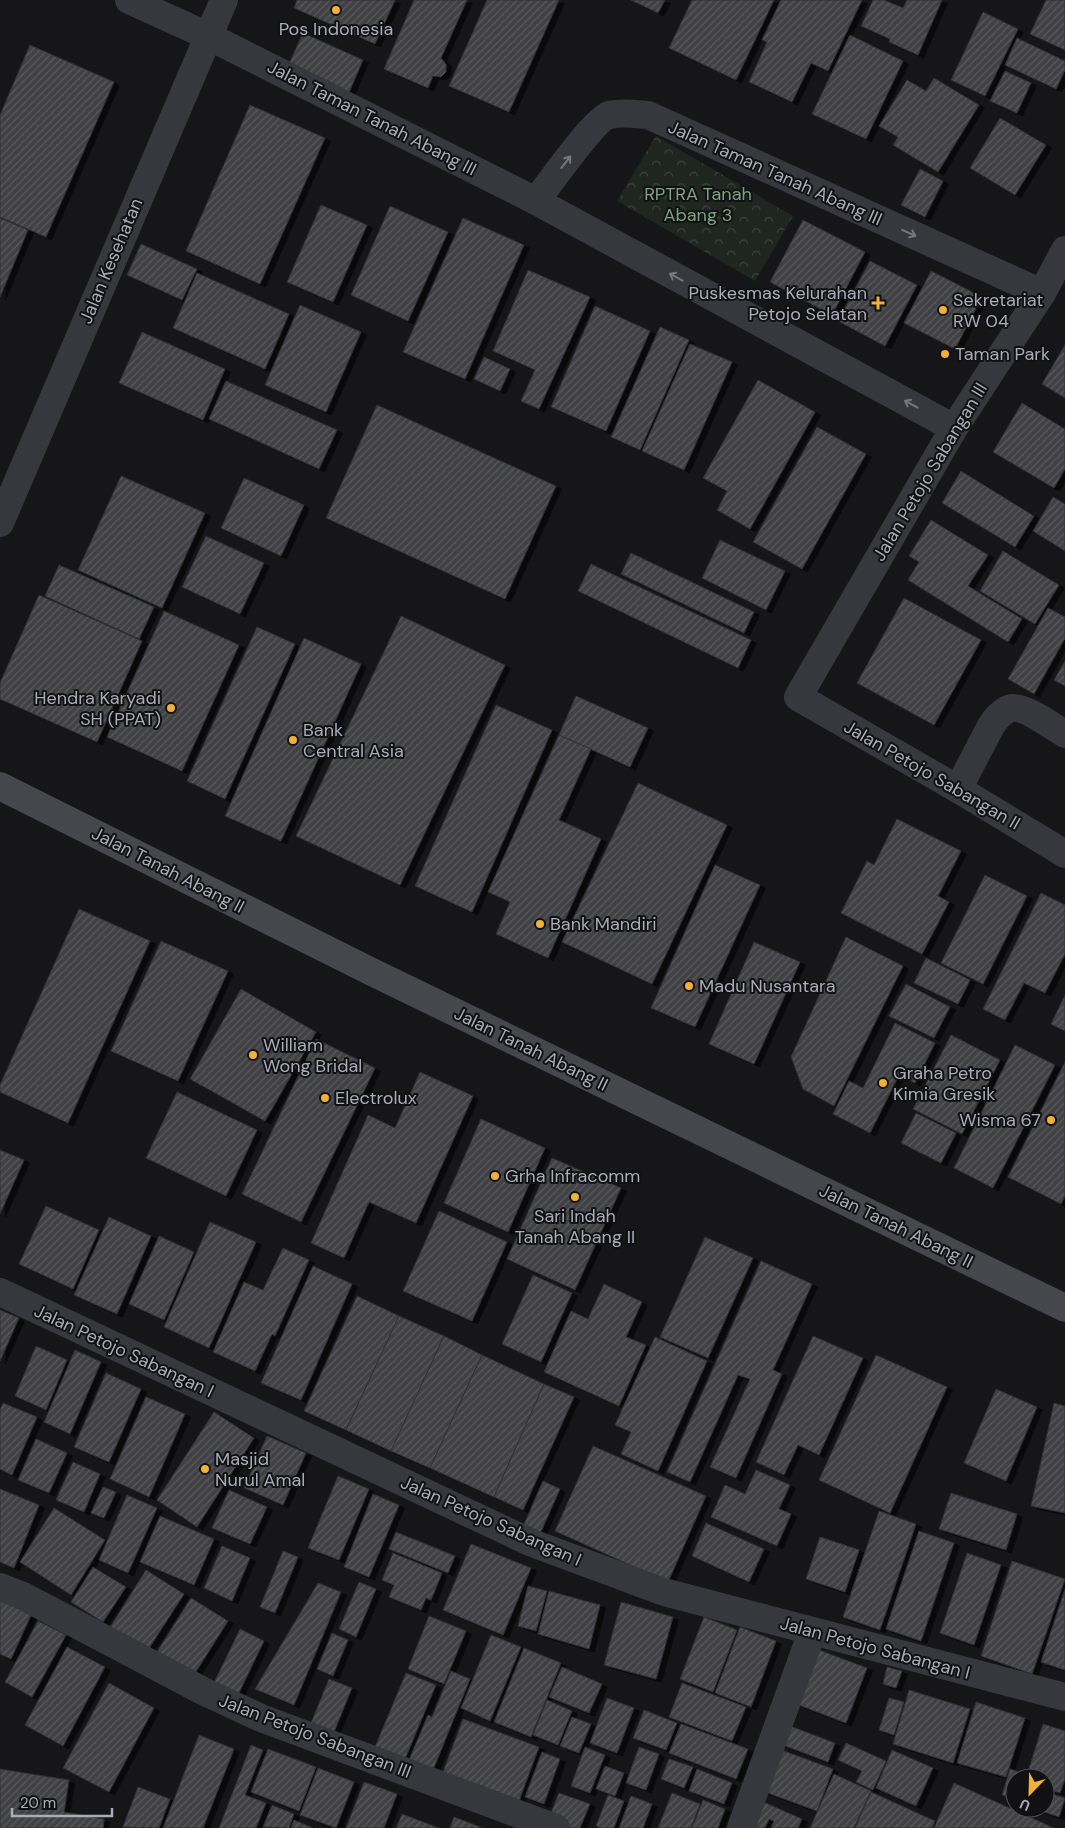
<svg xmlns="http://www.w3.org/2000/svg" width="1065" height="1828" font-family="'DM Sans',sans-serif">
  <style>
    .forest { fill: url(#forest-crowns) }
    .building { fill: url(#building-hatch); stroke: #303034; filter: url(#shadow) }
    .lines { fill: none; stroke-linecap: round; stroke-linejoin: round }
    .street { stroke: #37383d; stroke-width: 28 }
    .secondary { stroke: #45474d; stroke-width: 28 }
    .oneway { stroke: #757881 }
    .poi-dot { fill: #f2b134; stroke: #111113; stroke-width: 2 }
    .labels { text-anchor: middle; stroke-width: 4; stroke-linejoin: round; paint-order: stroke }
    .poi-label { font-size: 18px; fill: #a8adb8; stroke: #111113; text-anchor: start }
    .street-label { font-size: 18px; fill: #a8adb8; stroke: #111113 }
    .park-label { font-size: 18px; fill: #7fa381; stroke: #111113 }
  </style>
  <defs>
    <pattern id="forest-crowns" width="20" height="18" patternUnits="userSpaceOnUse" patternTransform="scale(1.25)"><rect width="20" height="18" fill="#1e261f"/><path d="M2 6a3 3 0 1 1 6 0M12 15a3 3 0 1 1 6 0" fill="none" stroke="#3c433d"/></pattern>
    <pattern id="building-hatch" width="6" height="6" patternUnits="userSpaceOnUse" patternTransform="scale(1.25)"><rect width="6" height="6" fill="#404145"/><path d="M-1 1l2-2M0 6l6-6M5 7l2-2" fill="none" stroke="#595a5e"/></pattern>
    <filter id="shadow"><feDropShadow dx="5.5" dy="3" stdDeviation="0" flood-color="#0009"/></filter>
  </defs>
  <rect width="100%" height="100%" fill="#161618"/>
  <!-- forest -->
  <path class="forest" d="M656 136 793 216 755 281 617 201Z"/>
  <!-- building -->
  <g class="building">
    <path d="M297 0H395L375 44 294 8Z"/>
    <path d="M414 0H467L441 58 446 64V72L441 77 433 76 428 88 384 69Z"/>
    <path d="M487 0H559L509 112 449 86Z"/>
    <path d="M631 0H665L658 13Z"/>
    <path d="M692 0H774L736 80 669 48Z"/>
    <path d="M781 0H862L828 71 811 63 792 102 749 82 767 42 762 40Z"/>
    <path d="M873 0H884L903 8 907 0H942L918 55 889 42 890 39 861 26Z"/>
    <path d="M1046 0H1065V50L1030 34Z"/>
    <path d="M983 12 1018 29 985 96 951 80Z"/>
    <path d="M303 33 363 60 347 97 286 70Z"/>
    <path d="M850 35 903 61 866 139 812 114Z"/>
    <path d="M1017 38 1065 61V70L1056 89 1005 65Z"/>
    <path d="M30 45 114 82 46 237 0 217V115Z"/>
    <path d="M1005 71 1031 83 1017 113 990 101Z"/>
    <path d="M934 78 979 105 938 172 893 145 898 137 879 126 907 80 926 91Z"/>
    <path d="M250 105 325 138 260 284 186 251Z"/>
    <path d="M1000 118 1046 145 1015 195 970 168Z"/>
    <path d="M920 169 943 181 925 217 901 205Z"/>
    <path d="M321 205 367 225 333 302 287 282Z"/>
    <path d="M390 206 448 232 408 321 351 295Z"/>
    <path d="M0 218 28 230 0 297Z"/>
    <path d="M463 218 524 245 465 379 403 352Z"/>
    <path d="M803 220 865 252 832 315 770 282Z"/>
    <path d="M141 244 197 269 182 300 127 275Z"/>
    <path d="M870 261 917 285 885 346 838 321Z"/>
    <path d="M528 270 590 297 539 409 521 401 535 370 493 351Z"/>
    <path d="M931 271 982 297 955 349 904 323Z"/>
    <path d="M197 273 289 314 265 369 173 328Z"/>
    <path d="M300 305 361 332 326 412 265 385Z"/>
    <path d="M595 306 650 331 606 431 551 407Z"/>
    <path d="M660 327 689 340 640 450 611 437Z"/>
    <path d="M142 332 225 369 203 420 119 383Z"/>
    <path d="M690 344 732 362 684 470 642 451Z"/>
    <path d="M1065 345V398L1042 384Z"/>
    <path d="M484 357 510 369 500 391 474 379Z"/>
    <path d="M758 380 815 412 750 529 717 510 727 491 703 478Z"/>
    <path d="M226 381 337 430 319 469 209 419Z"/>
    <path d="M1022 403 1065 429V469L1054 488 993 452Z"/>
    <path d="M377 405 556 486 505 599 326 518Z"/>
    <path d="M817 427 866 454 802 569 753 542Z"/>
    <path d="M961 471 1034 516 1015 547 942 503Z"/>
    <path d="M121 476 205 513 162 608 78 570Z"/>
    <path d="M244 478 304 505 281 556 221 528Z"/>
    <path d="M1053 497 1065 504V551L1033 531Z"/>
    <path d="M931 520 988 555 968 586 1022 619 1008 642 908 580 919 562 909 556Z"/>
    <path d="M206 536 264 563 240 614 182 587Z"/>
    <path d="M720 540 785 571 766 610 702 578Z"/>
    <path d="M1003 551 1059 585 1035 624 980 591Z"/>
    <path d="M631 553 754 612 744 633 621 574Z"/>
    <path d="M591 564 751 640 738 668 578 591Z"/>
    <path d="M59 565 154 607 139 639 45 596Z"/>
    <path d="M39 595 142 641 97 742 0 699V683Z"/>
    <path d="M904 598 981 640 934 725 857 683Z"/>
    <path d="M1048 608 1065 617V638L1034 694 1008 679Z"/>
    <path d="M164 611 239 645 182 771 107 737Z"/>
    <path d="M401 616 505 665 400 885 296 836Z"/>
    <path d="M257 627 295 644 225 799 187 781Z"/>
    <path d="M304 638 361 664 281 841 225 816Z"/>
    <path d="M1065 661V686L1054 680Z"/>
    <path d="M576 696 648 728 630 767 559 735Z"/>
    <path d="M496 705 552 730 472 912 415 886Z"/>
    <path d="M559 735 591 749 559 820 601 839 548 958 496 934 510 902 488 892Z"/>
    <path d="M638 783 727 825 652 984 562 942Z"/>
    <path d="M897 819 961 851 938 896 949 902 922 954 841 913 867 861 874 865Z"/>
    <path d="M715 865 760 885 695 1027 651 1008Z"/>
    <path d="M985 875 1027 896 983 984 941 963Z"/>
    <path d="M1041 893 1065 905V954L1045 993 1024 983 1005 1020 983 1009Z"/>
    <path d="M79 909 150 941 68 1123 0 1092V1085Z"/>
    <path d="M846 937 903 966 834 1106 803 1089 791 1057Z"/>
    <path d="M161 941 228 971 178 1081 111 1051Z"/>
    <path d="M754 942 800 962 754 1064 709 1044Z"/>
    <path d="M926 958 970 980 958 1004 914 983Z"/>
    <path d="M906 984 950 1007 934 1038 889 1016Z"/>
    <path d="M241 989 316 1032 265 1121 190 1079Z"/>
    <path d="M1065 995V1031L1051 1024Z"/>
    <path d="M895 1023 935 1043 915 1083 899 1075 870 1133 833 1114 849 1081 863 1088Z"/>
    <path d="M951 1035 1000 1060 962 1134 913 1109Z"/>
    <path d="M316 1039 375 1068 301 1222 242 1194Z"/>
    <path d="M1015 1045 1055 1065 993 1188 954 1168Z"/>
    <path d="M1065 1062V1196L1061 1204 1008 1177Z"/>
    <path d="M420 1072 473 1096 416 1223 369 1202 344 1258 311 1243 368 1115 395 1128Z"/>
    <path d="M177 1092 257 1130 226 1196 146 1158Z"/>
    <path d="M916 1113 956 1133 941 1163 901 1143Z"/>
    <path d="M481 1119 545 1148 508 1232 444 1203Z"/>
    <path d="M0 1150 24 1160 0 1214Z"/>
    <path d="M552 1158 621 1188 575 1290 507 1259Z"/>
    <path d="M46 1206 99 1230 73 1289 19 1264Z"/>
    <path d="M439 1211 507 1242 472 1321 403 1291Z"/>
    <path d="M109 1217 151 1236 117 1314 74 1295Z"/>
    <path d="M210 1222 256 1242 209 1348 164 1327Z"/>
    <path d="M159 1236 194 1252 164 1320 129 1304Z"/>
    <path d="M705 1237 753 1258 708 1358 660 1337Z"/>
    <path d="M283 1248 309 1260 275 1336 272 1334 255 1371 213 1352 244 1282 263 1290Z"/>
    <path d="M761 1261 812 1284 773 1370 782 1374 736 1478 710 1467 750 1379 738 1375 690 1482 667 1472Z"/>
    <path d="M313 1266 352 1284 301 1400 261 1383Z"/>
    <path d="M533 1275 572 1293 541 1362 502 1344Z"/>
    <path d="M604 1284 642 1302 626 1337 646 1345 619 1406 544 1372 571 1311 588 1319Z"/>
    <path d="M357 1296 399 1316 346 1430 304 1411Z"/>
    <path d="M0 1310 19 1318 0 1361Z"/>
    <path d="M399 1316 444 1336 391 1451 346 1430Z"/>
    <path d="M444 1336 482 1355 430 1468 391 1451Z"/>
    <path d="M813 1336 863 1358 819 1455 798 1445 784 1475 756 1462Z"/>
    <path d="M655 1337 707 1361 658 1471 621 1454 631 1432 615 1425Z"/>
    <path d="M36 1346 67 1360 46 1410 15 1396Z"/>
    <path d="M75 1350 101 1362 70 1434 44 1422Z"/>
    <path d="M482 1355 544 1384 494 1497 430 1468Z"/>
    <path d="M876 1355 947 1387 890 1513 819 1480Z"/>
    <path d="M106 1373 141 1389 109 1462 74 1447Z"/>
    <path d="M544 1384 574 1397 523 1510 494 1497Z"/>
    <path d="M996 1389 1037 1407 1006 1481 964 1463Z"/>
    <path d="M146 1397 185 1414 149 1497 110 1479Z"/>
    <path d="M3 1403 37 1417 12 1475 0 1469V1410Z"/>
    <path d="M1054 1403 1065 1406V1513L1031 1506Z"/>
    <path d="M214 1412 254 1438 197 1527 157 1500Z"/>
    <path d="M267 1436 306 1453 283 1505 244 1488Z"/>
    <path d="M36 1439 67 1453 49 1493 18 1480Z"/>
    <path d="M593 1446 706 1496 668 1582 555 1531Z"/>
    <path d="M73 1462 100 1474 84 1512 56 1500Z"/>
    <path d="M756 1470 790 1485 779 1509 791 1514 777 1546 711 1517 725 1485 745 1494Z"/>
    <path d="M338 1476 369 1489 339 1560 308 1548Z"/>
    <path d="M543 1481 560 1489 539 1536 522 1529Z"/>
    <path d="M103 1487 116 1492 104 1518 91 1513Z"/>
    <path d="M0 1489 39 1505 14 1568 0 1562Z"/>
    <path d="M229 1490 267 1507 250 1544 212 1528Z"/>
    <path d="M951 1493 1017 1514 1006 1550 939 1529Z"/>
    <path d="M373 1494 399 1505 369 1577 344 1567Z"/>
    <path d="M127 1495 157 1508 128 1573 99 1560Z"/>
    <path d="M54 1508 105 1540 71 1595 20 1562Z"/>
    <path d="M879 1511 916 1524 880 1630 843 1617Z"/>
    <path d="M160 1516 214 1539 194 1585 140 1562Z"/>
    <path d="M706 1523 764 1549 749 1582 692 1556Z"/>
    <path d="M919 1531 954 1543 921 1641 886 1629Z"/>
    <path d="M396 1532 455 1556 448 1573 389 1549Z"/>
    <path d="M820 1537 859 1550 845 1592 806 1579Z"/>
    <path d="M471 1544 531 1568 503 1635 443 1610Z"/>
    <path d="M222 1546 250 1558 232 1601 204 1588Z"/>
    <path d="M283 1551 298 1557 275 1613 260 1607Z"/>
    <path d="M393 1553 442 1573 431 1600 426 1598 421 1610 389 1597 394 1585 382 1580Z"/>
    <path d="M967 1553 1001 1565 974 1645 940 1633Z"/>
    <path d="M1012 1561 1065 1579 1032 1674 981 1656Z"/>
    <path d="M93 1567 126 1587 103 1622 71 1602Z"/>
    <path d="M146 1570 184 1594 146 1653 109 1629Z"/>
    <path d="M359 1582 376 1589 356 1637 339 1629Z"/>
    <path d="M318 1583 341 1592 294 1705 255 1689Z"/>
    <path d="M528 1586 547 1591 536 1631 518 1626Z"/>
    <path d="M1065 1589V1670L1041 1662Z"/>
    <path d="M549 1591 600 1605 589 1649 538 1634Z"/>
    <path d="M191 1598 228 1621 192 1678 155 1655Z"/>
    <path d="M0 1599 32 1613 11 1659 0 1654Z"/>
    <path d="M621 1602 673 1617 656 1679 604 1665Z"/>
    <path d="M429 1616 466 1631 444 1684 408 1669Z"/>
    <path d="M704 1617 737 1630 713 1692 680 1679Z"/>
    <path d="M38 1621 66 1635 32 1697 5 1682Z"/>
    <path d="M740 1627 776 1641 751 1707 715 1693Z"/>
    <path d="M240 1629 264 1641 237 1697 213 1685Z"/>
    <path d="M332 1633 348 1640 333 1676 317 1669Z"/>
    <path d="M491 1635 521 1647 490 1721 461 1708Z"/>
    <path d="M67 1647 105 1667 63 1746 25 1725Z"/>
    <path d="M811 1647 867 1668 846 1723 791 1702Z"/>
    <path d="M524 1648 561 1663 531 1737 494 1722Z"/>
    <path d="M562 1667 602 1684 589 1713 549 1697Z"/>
    <path d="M887 1667 902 1671 896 1688 883 1684Z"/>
    <path d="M451 1671 470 1679 433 1770 409 1760 428 1715 432 1717Z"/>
    <path d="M406 1673 436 1685 405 1759 375 1747Z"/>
    <path d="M329 1679 352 1688 334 1732 311 1723Z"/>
    <path d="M109 1683 154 1708 109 1792 63 1768Z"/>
    <path d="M682 1683 746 1707 732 1741 669 1717Z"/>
    <path d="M909 1690 970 1709 953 1763 893 1744Z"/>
    <path d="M607 1698 634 1708 617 1753 590 1743Z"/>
    <path d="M889 1698 904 1702 894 1735 879 1730Z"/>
    <path d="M547 1700 572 1711 558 1745 533 1735Z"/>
    <path d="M976 1702 1025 1718 1006 1777 957 1763Z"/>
    <path d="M644 1710 677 1723 666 1750 633 1738Z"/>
    <path d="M572 1717 591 1724 579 1753 560 1746Z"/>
    <path d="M463 1719 539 1747 519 1801 443 1772Z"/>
    <path d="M782 1723 835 1743 828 1762 775 1742Z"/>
    <path d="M681 1724 748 1749 736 1779 669 1753Z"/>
    <path d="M1043 1724 1065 1731V1779L1060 1793 1045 1788V1778H1026Z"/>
    <path d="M199 1735 234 1749 203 1828H163Z"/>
    <path d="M846 1743 886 1761 873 1790 856 1782 862 1771 838 1760Z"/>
    <path d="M251 1745 263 1750 245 1795 266 1803 256 1828H219Z"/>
    <path d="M585 1747 605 1755 590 1793 571 1786Z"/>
    <path d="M639 1747 659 1754 646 1790 626 1783Z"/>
    <path d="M773 1747 833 1769 817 1811 757 1789Z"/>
    <path d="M268 1749 316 1767 299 1811 251 1792Z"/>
    <path d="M892 1750 933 1768 916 1806 876 1788Z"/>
    <path d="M542 1752 560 1759 544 1804 525 1797Z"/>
    <path d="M669 1759 693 1767 684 1788 661 1779Z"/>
    <path d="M605 1766 624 1773 615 1796 596 1789Z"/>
    <path d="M318 1768 354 1782 336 1828 300 1815Z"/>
    <path d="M0 1769 69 1780 64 1812 104 1819 103 1828H0Z"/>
    <path d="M697 1769 732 1783 724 1804 689 1791Z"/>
    <path d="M1010 1769 1025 1774 1024 1778H1015V1799L1002 1795Z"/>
    <path d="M834 1774 871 1791 854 1828H810Z"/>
    <path d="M364 1782 397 1794 384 1828H346Z"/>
    <path d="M954 1783 1054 1828H934Z"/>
    <path d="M138 1787 170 1799 159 1828 123 1827Z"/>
    <path d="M871 1792 935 1821 932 1828H855Z"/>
    <path d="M1045 1792 1065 1798 1059 1817 1033 1808H1045Z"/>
    <path d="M559 1793 590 1804 580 1828H561L547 1823Z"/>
    <path d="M672 1793 700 1804 691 1828H658Z"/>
    <path d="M608 1795 624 1801 614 1828H600L596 1826Z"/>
    <path d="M631 1796 652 1804 643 1828H619Z"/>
    <path d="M703 1800 725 1809 718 1828H692Z"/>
    <path d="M759 1800 802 1819 798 1828H771L774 1821 769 1819 765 1828H747Z"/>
    <path d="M272 1805 294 1814 289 1828 263 1827Z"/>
    <path d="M402 1814 439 1828H396Z"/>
    <path d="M454 1817 483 1828H450Z"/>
    <path d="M294 1820 313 1828H291Z"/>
  </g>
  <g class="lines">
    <!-- street -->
    <g class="street">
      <path d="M129 0 208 36 536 201 954 428"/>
      <path d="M536 201C548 185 595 119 609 115 622 112 635 114 648 115L1042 293"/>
      <path d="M1065 250 1042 293 954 428 798 697 958 789 1065 854"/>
      <path d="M0 523 224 0"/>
      <path d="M958 789 991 726C995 719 1001 713 1008 709 1022 703 1053 727 1065 734"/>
      <path d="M0 1292 532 1543 664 1592 1065 1697"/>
      <path d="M0 1587 23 1596 203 1691 261 1718 556 1828"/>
      <path d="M741 1828 812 1632"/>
    </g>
    <!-- secondary -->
    <path class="secondary" d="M0 786 372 972 1065 1308"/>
  </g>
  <!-- one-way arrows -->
  <defs><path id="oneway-shaft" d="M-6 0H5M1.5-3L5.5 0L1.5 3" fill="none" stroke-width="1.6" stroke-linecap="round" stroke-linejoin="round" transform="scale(1.25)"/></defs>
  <g class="oneway">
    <use href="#oneway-shaft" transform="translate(566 162) rotate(-52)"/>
    <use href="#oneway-shaft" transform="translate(909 233) rotate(24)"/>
    <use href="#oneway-shaft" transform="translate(676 277) rotate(-151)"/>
    <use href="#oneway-shaft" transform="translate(911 404) rotate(-151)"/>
  </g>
  <!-- markers -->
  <g class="poi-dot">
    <circle cx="336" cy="10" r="5"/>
    <path d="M875.5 295.5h5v5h5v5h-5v5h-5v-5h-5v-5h5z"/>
    <circle cx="943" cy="310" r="5"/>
    <circle cx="945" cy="354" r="5"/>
    <circle cx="171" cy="708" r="5"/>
    <circle cx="293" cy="740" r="5"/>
    <circle cx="540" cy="924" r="5"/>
    <circle cx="689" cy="986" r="5"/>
    <circle cx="253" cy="1055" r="5"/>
    <circle cx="883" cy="1083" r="5"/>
    <circle cx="325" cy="1098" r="5"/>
    <circle cx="1051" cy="1120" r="5"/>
    <circle cx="495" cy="1176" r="5"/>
    <circle cx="575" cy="1197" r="5"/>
    <circle cx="205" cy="1469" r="5"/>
  </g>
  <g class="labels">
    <!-- poi labels -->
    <g class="poi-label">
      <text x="336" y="35" text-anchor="middle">Pos Indonesia</text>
      <text x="867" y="299" text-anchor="end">Puskesmas Kelurahan<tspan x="867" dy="21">Petojo Selatan</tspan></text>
      <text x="953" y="306">Sekretariat<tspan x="953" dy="21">RW 04</tspan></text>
      <text x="955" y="360">Taman Park</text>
      <text x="161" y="704" text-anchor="end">Hendra Karyadi<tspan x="161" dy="21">SH (PPAT)</tspan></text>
      <text x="303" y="736">Bank<tspan x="303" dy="21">Central Asia</tspan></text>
      <text x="550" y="930">Bank Mandiri</text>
      <text x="699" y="992">Madu Nusantara</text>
      <text x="263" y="1051">William<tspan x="263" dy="21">Wong Bridal</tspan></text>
      <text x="893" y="1079">Graha Petro<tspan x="893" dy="21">Kimia Gresik</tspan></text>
      <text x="335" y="1104">Electrolux</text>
      <text x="1041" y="1126" text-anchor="end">Wisma 67</text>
      <text x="505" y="1182">Grha Infracomm</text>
      <text x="575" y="1222" text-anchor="middle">Sari Indah<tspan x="575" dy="21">Tanah Abang II</tspan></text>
      <text x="215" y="1465">Masjid<tspan x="215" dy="21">Nurul Amal</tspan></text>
    </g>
    <!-- street labels -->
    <g class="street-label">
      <text transform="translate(372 118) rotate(27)" y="6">Jalan Taman Tanah Abang III</text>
      <text transform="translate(775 173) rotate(24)" y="6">Jalan Taman Tanah Abang III</text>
      <text transform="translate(111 261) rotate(-67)" y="6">Jalan Kesehatan</text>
      <text transform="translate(930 472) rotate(-59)" y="6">Jalan Petojo Sabangan III</text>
      <text transform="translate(932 775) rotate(30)" y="6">Jalan Petojo Sabangan II</text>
      <text transform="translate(168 870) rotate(27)" y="6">Jalan Tanah Abang II</text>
      <text transform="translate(531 1049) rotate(26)" y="6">Jalan Tanah Abang II</text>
      <text transform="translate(896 1226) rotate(26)" y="6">Jalan Tanah Abang II</text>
      <text transform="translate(124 1351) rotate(25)" y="6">Jalan Petojo Sabangan I</text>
      <text transform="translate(491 1521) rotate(24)" y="6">Jalan Petojo Sabangan I</text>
      <text transform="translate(875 1648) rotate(15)" y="6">Jalan Petojo Sabangan I</text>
      <text transform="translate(315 1736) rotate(21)" y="6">Jalan Petojo Sabangan III</text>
    </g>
    <!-- park labels -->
    <g class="park-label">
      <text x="698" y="200">RPTRA Tanah<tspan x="698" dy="21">Abang 3</tspan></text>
    </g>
  </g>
  <!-- north arrow -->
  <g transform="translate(1030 1793) rotate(203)"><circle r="24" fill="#111113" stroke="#4d4f55"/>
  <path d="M0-4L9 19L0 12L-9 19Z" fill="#f2b134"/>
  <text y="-8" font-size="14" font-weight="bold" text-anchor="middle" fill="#a8adb8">U</text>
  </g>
  <!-- scale -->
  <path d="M12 1808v8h100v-8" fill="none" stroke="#a8adb8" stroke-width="2.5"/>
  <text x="20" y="1808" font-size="15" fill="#a8adb8" stroke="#111113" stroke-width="4" paint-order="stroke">20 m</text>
</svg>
